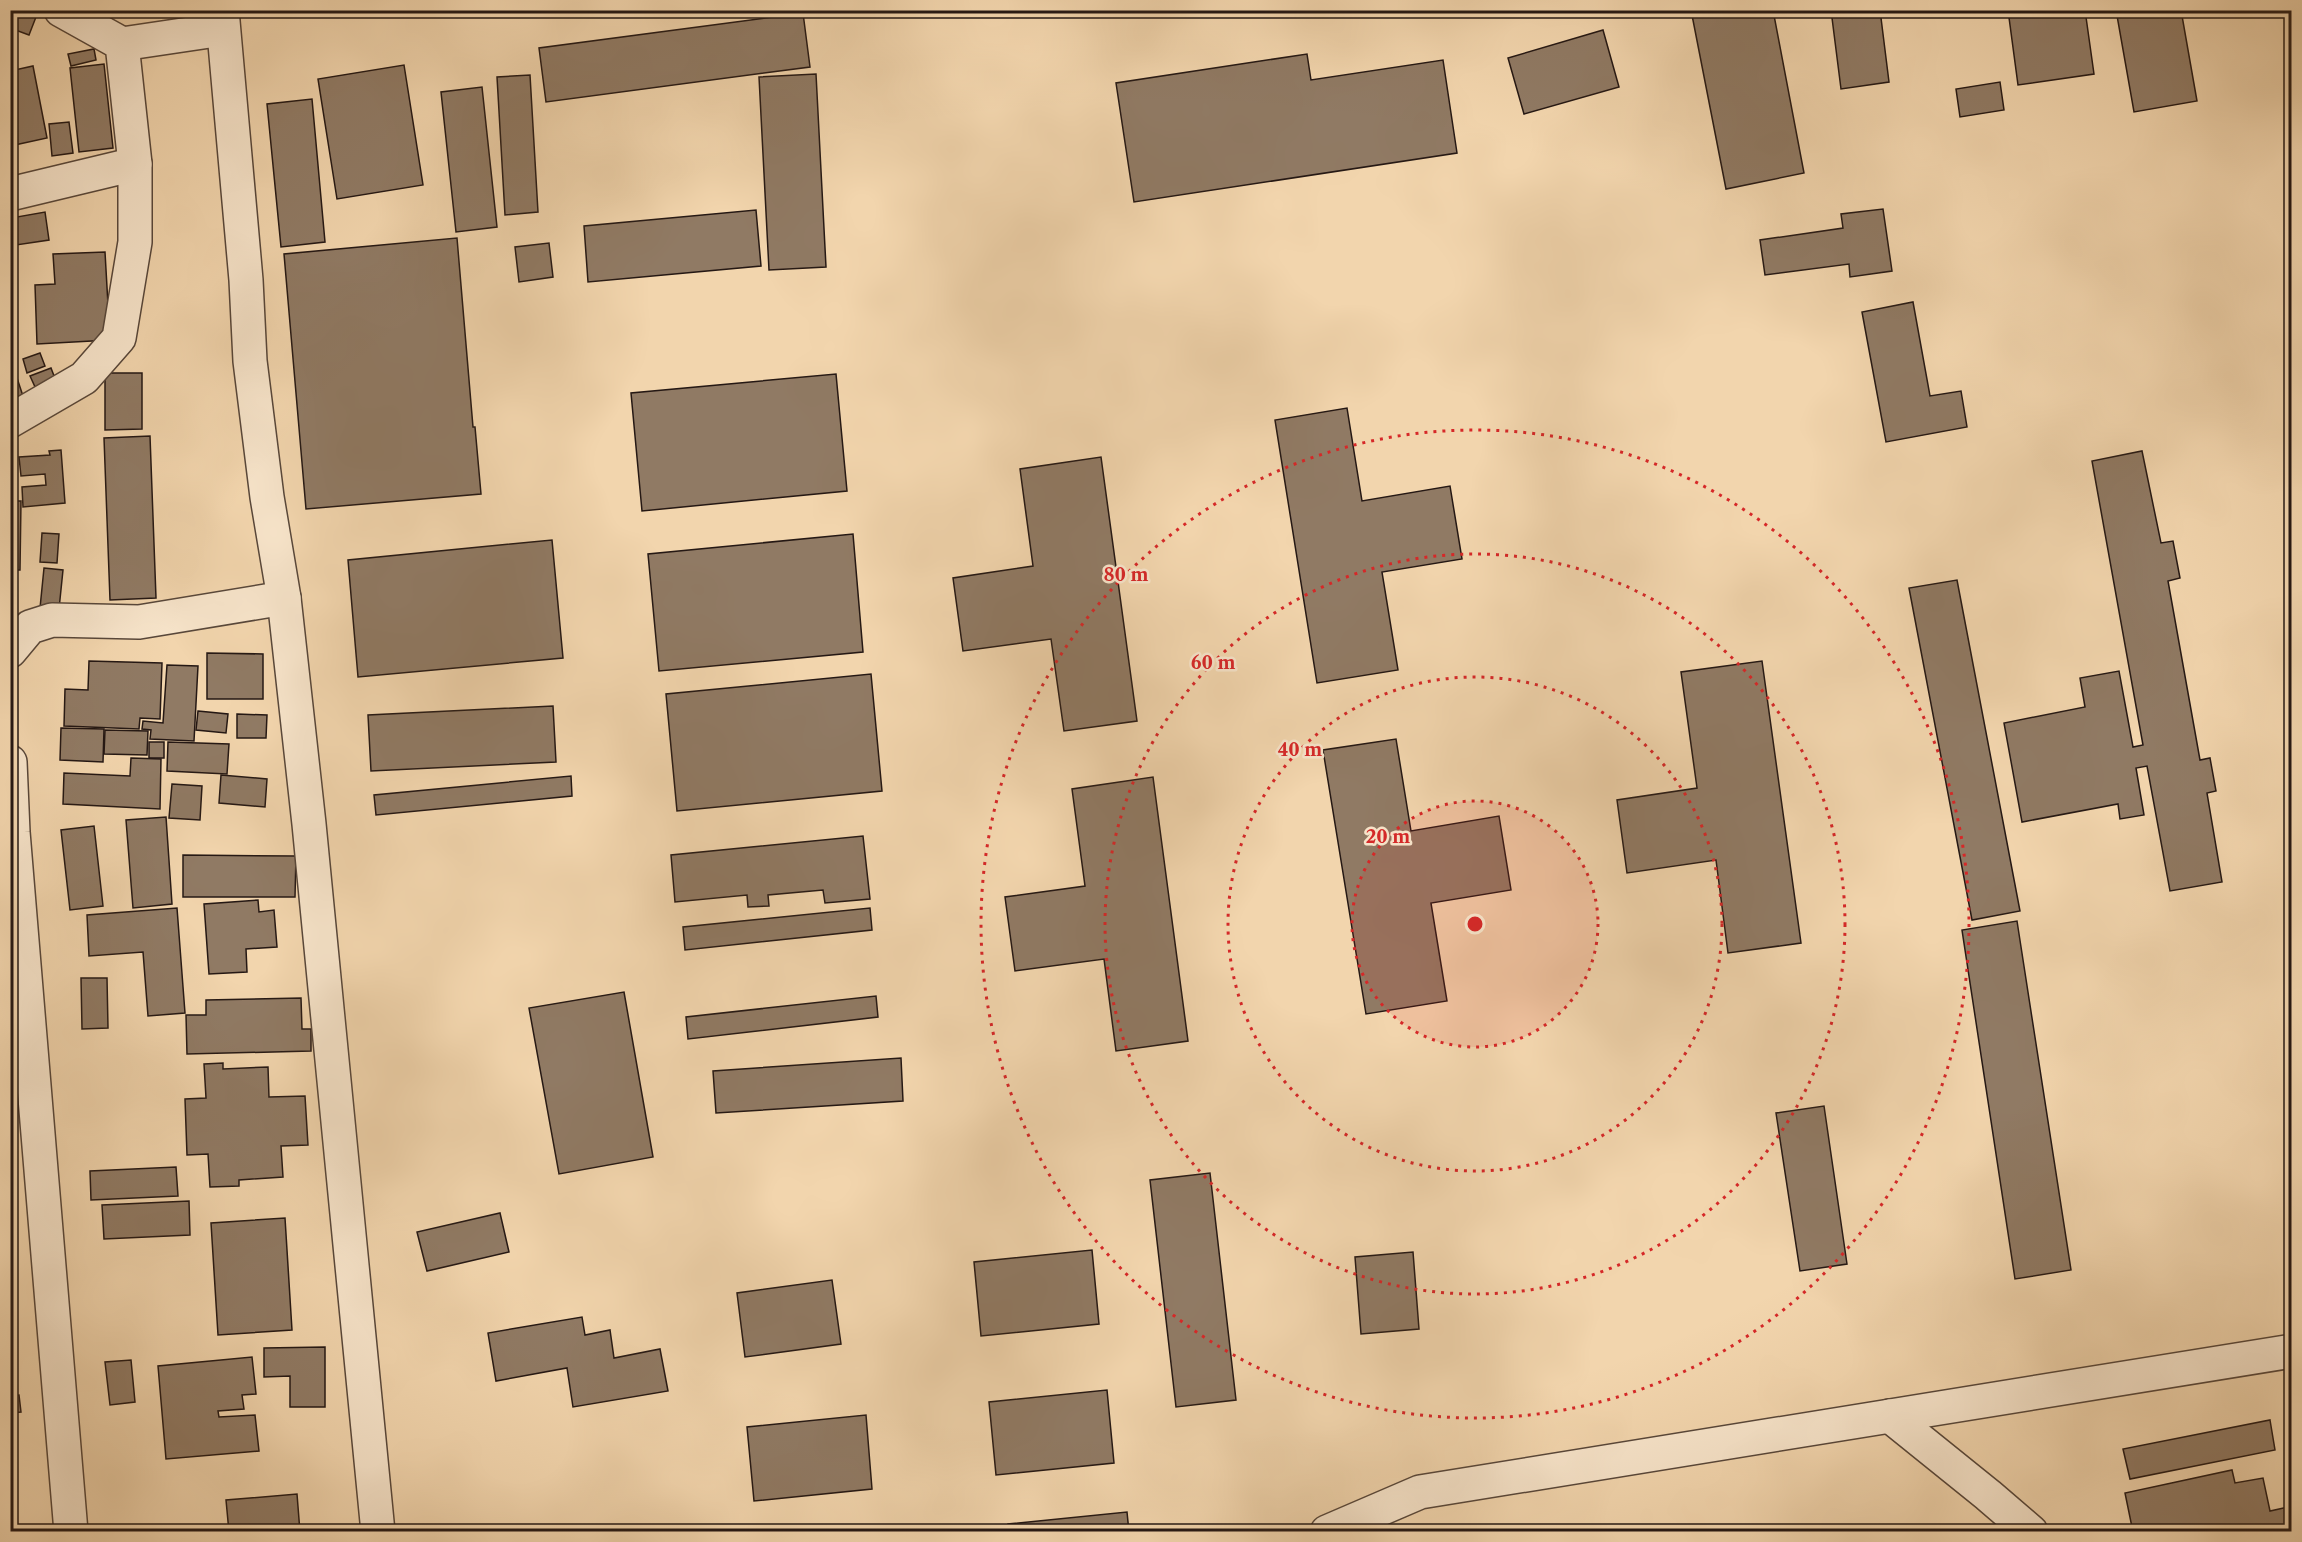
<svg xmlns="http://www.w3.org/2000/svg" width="2302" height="1542" font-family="'Libre Caslon Text',serif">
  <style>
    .building { fill: #907a64; stroke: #251814; stroke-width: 1.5 }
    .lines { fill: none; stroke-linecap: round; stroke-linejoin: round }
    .minor-casing { stroke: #58473a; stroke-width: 36 }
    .minor { stroke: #f7e4ca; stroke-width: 33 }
    .ring { fill: none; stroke: #d62828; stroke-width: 3; stroke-dasharray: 3 6 }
    .centre { fill: #d62828; stroke: #f7e4ca; stroke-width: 3 }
    .ring-label { font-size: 18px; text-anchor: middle; font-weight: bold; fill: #d62828; stroke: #f7e4ca; stroke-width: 5; stroke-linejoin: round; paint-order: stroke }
  </style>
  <rect width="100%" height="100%" fill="#f2d5ad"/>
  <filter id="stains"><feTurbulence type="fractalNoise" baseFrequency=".00333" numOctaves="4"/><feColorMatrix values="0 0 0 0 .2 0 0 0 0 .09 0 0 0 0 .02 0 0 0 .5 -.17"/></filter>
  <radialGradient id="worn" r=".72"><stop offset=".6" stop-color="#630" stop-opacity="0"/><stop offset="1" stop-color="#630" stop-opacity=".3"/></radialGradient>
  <!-- building -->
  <g class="building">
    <path d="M10 10H19L36 17 29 35 10 28Z"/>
    <path d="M1691 10H1773L1804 173 1726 189Z"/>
    <path d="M1831 10H1880L1889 82 1841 89Z"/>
    <path d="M2008 10H2085L2094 74 2018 85Z"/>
    <path d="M2116 10H2181L2197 101 2134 112Z"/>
    <path d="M803 13 810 67 546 102 539 48Z"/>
    <path d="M1603 30 1619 87 1524 114 1508 58Z"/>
    <path d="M94 49 96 60 71 66 68 54Z"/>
    <path d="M1307 54 1311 80 1443 60 1457 153 1134 202 1116 83Z"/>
    <path d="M104 64 113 148 79 152 70 68Z"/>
    <path d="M404 65 423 185 337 199 318 79Z"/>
    <path d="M33 66 47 138 10 146V71Z"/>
    <path d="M816 74 826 267 769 270 759 77Z"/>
    <path d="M530 75 538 212 505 215 497 77Z"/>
    <path d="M2000 82 2004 110 1960 117 1956 89Z"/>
    <path d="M482 87 497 227 456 232 441 92Z"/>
    <path d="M312 99 325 242 281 247 267 104Z"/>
    <path d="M69 122 73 153 52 156 49 124Z"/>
    <path d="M1883 209 1892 271 1850 277 1849 264 1765 275 1760 240 1843 228 1841 214Z"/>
    <path d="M756 210 761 266 588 282 584 226Z"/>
    <path d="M45 212 49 240 16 245 11 218Z"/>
    <path d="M457 238 473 427H475L481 494 306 509 284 254Z"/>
    <path d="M549 243 553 277 519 282 515 247Z"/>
    <path d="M105 252 110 340 37 344 35 285 55 284 53 254Z"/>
    <path d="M1913 302 1930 396 1961 391 1967 427 1886 442 1862 312Z"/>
    <path d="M10 338 17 362 10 363Z"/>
    <path d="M40 353 45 366 27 373 23 359Z"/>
    <path d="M13 366 24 399 10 404V367Z"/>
    <path d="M51 368 56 381 36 389 30 376Z"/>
    <path d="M105 373H142V429L105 430Z"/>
    <path d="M836 374 847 491 642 511 631 393Z"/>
    <path d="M1347 408 1362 501 1450 486 1462 559 1382 572 1398 670 1317 683 1275 420Z"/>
    <path d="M150 436 156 598 110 600 104 438Z"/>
    <path d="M61 450 65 503 23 507 22 487 46 485 45 474 21 476 19 457 50 455 49 451Z"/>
    <path d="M2142 451 2161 543 2173 541 2180 578 2168 581 2200 760 2210 758 2216 791 2207 793 2222 882 2170 891 2147 766 2136 768 2144 815 2120 819 2118 804 2022 822 2004 723 2085 707 2080 678 2119 671 2133 747 2143 745 2092 461Z"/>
    <path d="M1101 457 1137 721 1064 731 1051 639 963 651 953 578 1033 566 1020 469Z"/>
    <path d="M10 501H21L20 570H10Z"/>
    <path d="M42 533 59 534 57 563 40 562Z"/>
    <path d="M853 534 863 652 659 671 648 554Z"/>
    <path d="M552 540 563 658 358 677 348 560Z"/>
    <path d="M44 568 63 570 59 609 40 608Z"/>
    <path d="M1957 580 2020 911 1972 920 1909 588Z"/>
    <path d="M207 653 263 654V699H207Z"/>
    <path d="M89 661 162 663 160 719 140 718 139 729 64 726 65 689 88 690Z"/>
    <path d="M1762 661 1801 943 1728 953 1716 860 1627 873 1617 800 1697 788 1681 672Z"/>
    <path d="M167 665 198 666 194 741 150 739 151 730 142 729 143 721 163 723Z"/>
    <path d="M871 674 882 791 677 811 666 694Z"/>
    <path d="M553 706 556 762 371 771 368 715Z"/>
    <path d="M198 711 228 714 226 733 196 730Z"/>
    <path d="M237 714 267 715 266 738H237Z"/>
    <path d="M61 728 104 729 103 762 60 760Z"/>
    <path d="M105 730 148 731 147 755 104 754Z"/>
    <path d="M1396 739 1411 831 1499 816 1511 890 1431 903 1447 1001 1366 1014 1323 750Z"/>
    <rect x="149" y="742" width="15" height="16"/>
    <path d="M168 742 229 744 227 774 167 771Z"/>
    <path d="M131 758 161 759 160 809 63 804 64 773 130 776Z"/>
    <path d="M221 775 267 779 265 807 219 803Z"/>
    <path d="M571 776 572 796 376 815 374 795Z"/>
    <path d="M1153 777 1188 1041 1116 1051 1104 959 1015 971 1005 897 1085 886 1072 789Z"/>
    <path d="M172 784 202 786 200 820 169 818Z"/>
    <path d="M166 817 172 904 133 908 126 820Z"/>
    <path d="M94 826 103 906 70 910 61 830Z"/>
    <path d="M863 836 870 899 825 903 823 890 768 895 769 906 748 907 747 895 675 902 671 855Z"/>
    <path d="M183 855 296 856 295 897H183Z"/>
    <path d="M258 900 259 912 274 910 277 947 246 949 247 972 209 974 204 904Z"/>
    <path d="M177 908 185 1013 148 1016 143 952 89 956 87 915Z"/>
    <path d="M870 908 872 930 685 950 683 927Z"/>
    <path d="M2017 921 2071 1270 2015 1279 1962 930Z"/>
    <path d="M81 978H107L108 1028 82 1029Z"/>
    <path d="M624 992 653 1157 559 1174 529 1008Z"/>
    <path d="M876 996 878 1017 688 1039 686 1017Z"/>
    <path d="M301 998 302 1029H311V1051L187 1054 186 1015H206V1000Z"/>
    <path d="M901 1058 903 1101 716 1113 713 1071Z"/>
    <path d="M223 1063V1069L268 1067 269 1097 305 1096 308 1145 281 1146 283 1177 239 1180V1186L210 1187 208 1154 187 1155 185 1099 206 1098 204 1064Z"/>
    <path d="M1824 1106 1847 1264 1800 1271 1776 1113Z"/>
    <path d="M176 1167 178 1196 91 1200 90 1171Z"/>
    <path d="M1210 1173 1236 1400 1176 1407 1150 1180Z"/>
    <path d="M189 1201 190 1235 104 1239 102 1205Z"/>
    <path d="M500 1213 509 1252 427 1271 417 1232Z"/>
    <path d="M285 1218 292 1330 218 1335 211 1223Z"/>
    <path d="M1092 1250 1099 1324 981 1336 974 1262Z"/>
    <path d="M1413 1252 1419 1329 1361 1334 1355 1257Z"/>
    <path d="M832 1280 841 1344 745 1357 737 1293Z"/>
    <path d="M582 1317 585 1335 610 1330 614 1358 660 1349 668 1391 573 1407 567 1368 496 1381 488 1333Z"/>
    <path d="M325 1347V1407H290V1376L264 1377V1348Z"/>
    <path d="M252 1357 256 1394 242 1395 244 1409 218 1411 219 1417 255 1415 259 1451 166 1459 158 1366Z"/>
    <path d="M131 1360 135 1402 110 1405 105 1362Z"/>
    <path d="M1107 1390 1114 1463 996 1475 989 1402Z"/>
    <path d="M19 1395 21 1412 10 1413V1396Z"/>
    <path d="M866 1415 872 1489 754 1501 747 1427Z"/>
    <path d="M2270 1420 2275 1450 2130 1479 2123 1449Z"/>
    <path d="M2232 1470 2235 1483 2263 1478 2270 1511 2292 1506V1532H2192L2191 1526 2164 1532H2133L2125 1493Z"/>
    <path d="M297 1494 300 1532H229L226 1500Z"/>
    <path d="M1127 1512 1129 1532H1009L1008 1524Z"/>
  </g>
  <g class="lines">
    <!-- minor casing -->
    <g class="minor-casing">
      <g id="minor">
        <path d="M222 10 246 280 250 361 267 497 284 598 309 824 378 1532"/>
        <path d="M122 44 223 29"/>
        <path d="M10 194 135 164"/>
        <path d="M10 421 84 378 119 338 135 242V164L122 44 61 10"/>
        <path d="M10 651 30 627 52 620 139 622 284 598"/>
        <path d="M10 762 13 832 71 1532"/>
        <path d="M1890 1416 1988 1495 2031 1532"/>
        <path d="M1327 1532 1420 1492 2292 1351"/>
      </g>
    </g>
    <!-- minor -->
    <use href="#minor" class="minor"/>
  </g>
  <!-- distance rings -->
  <circle cx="1475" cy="924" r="123" fill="#d62828" fill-opacity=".12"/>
  <g class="ring">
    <circle cx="1475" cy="924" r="123"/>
    <circle cx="1475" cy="924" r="247"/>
    <circle cx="1475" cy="924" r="370"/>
    <circle cx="1475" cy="924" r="494"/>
  </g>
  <circle cx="1475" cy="924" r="9" class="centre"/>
  <g class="ring-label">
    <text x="1126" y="581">80 m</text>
    <text x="1213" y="669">60 m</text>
    <text x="1300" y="756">40 m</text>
    <text x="1388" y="843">20 m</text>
  </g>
  <!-- margin -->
  <rect width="2302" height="1542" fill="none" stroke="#f2d5ad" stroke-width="36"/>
  <rect x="12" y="12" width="2278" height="1518" fill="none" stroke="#251814" stroke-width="3"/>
  <rect x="18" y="18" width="2266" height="1506" fill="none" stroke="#251814" stroke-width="1.5"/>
  <rect width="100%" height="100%" filter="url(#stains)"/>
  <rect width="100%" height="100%" fill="url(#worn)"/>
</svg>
